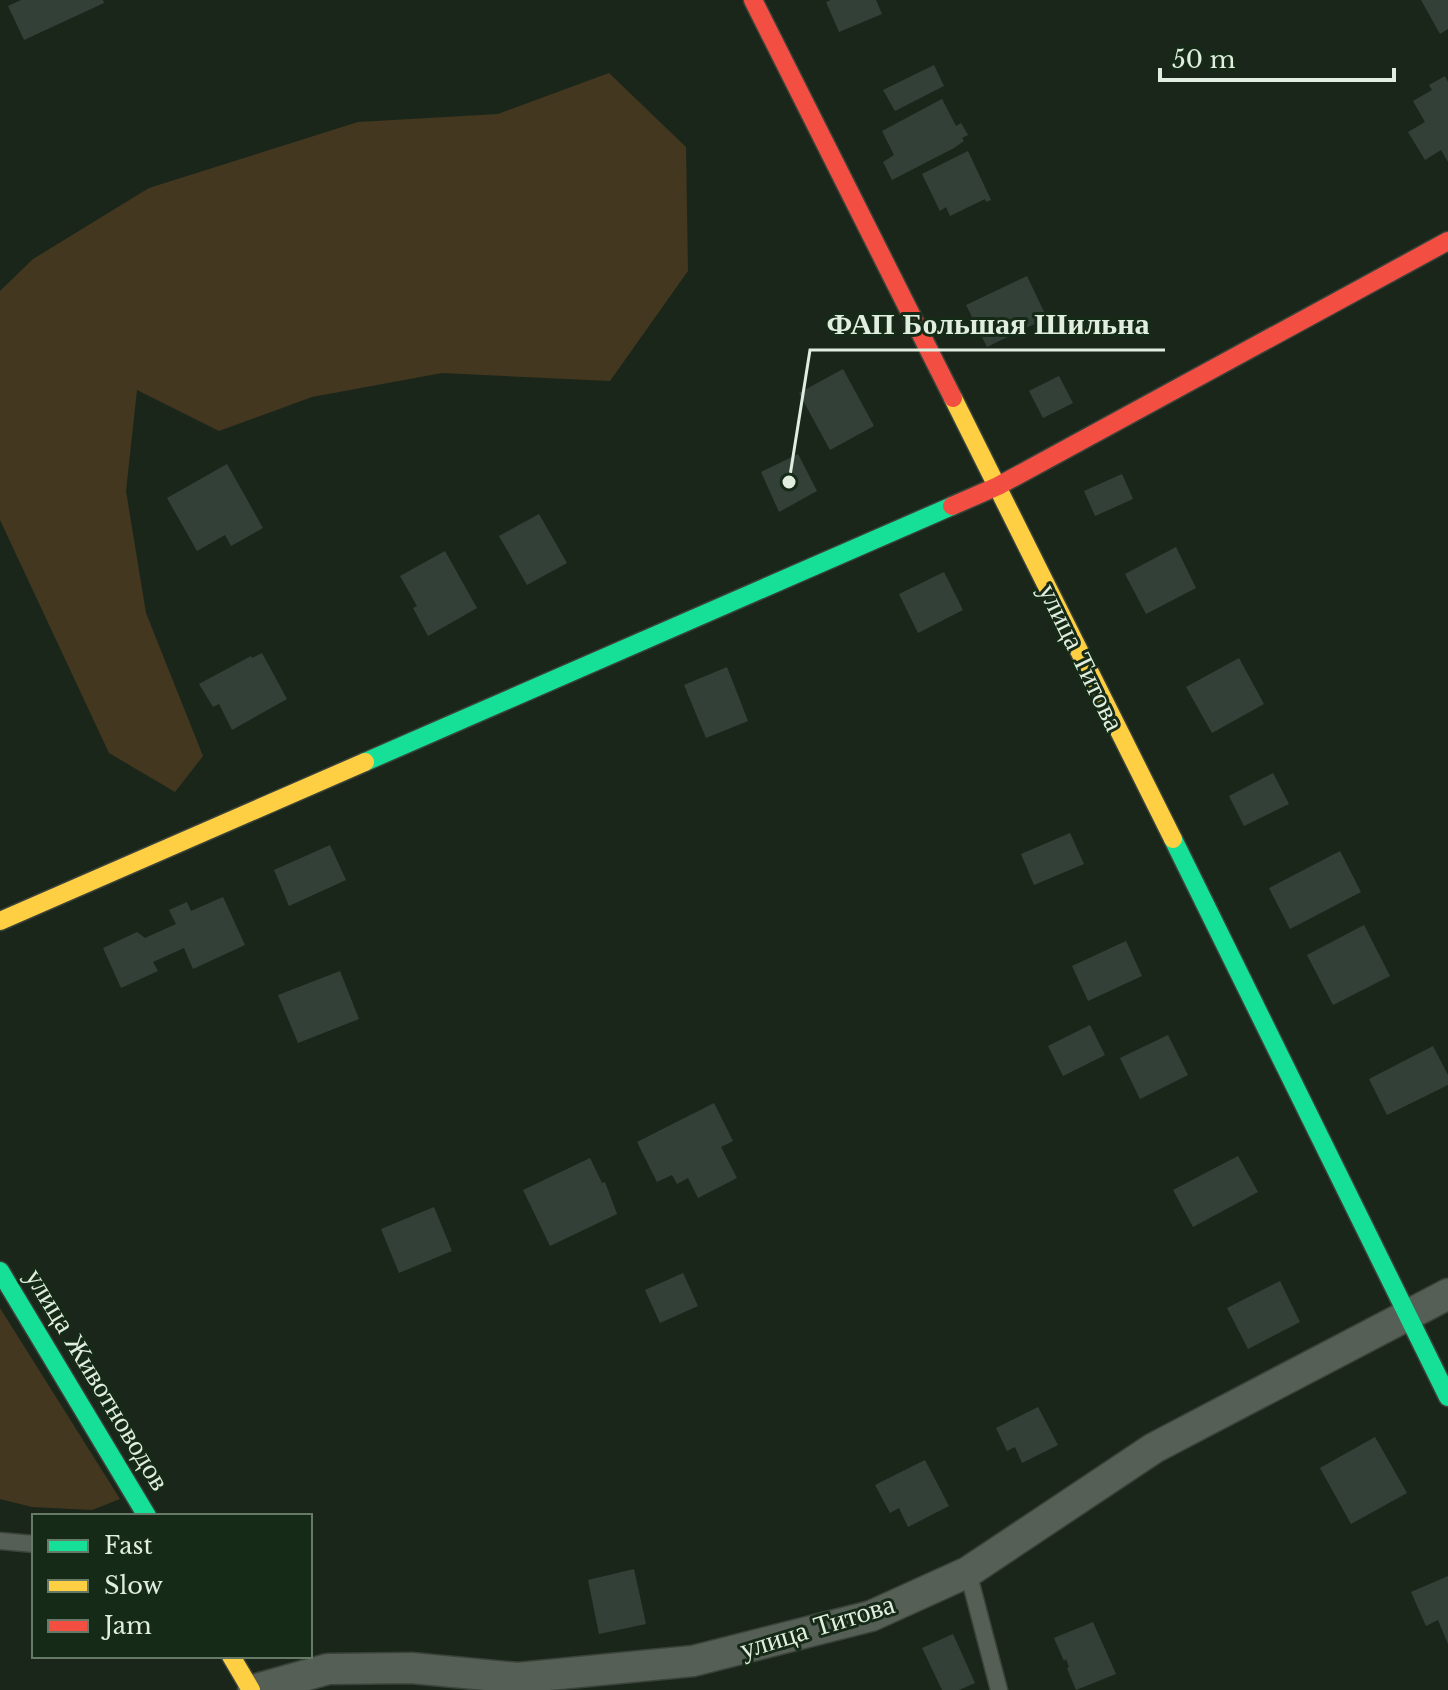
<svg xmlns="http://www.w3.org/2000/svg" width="1448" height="1690" font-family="'Libre Baskerville',serif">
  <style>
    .green { fill: #43371f }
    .building { fill: #334038 }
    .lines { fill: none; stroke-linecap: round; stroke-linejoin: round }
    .lane-casing { stroke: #3a433a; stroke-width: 19 }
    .street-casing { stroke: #3a433a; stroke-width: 33 }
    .fast-casing { stroke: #3a433a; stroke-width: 21 }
    .slow-casing { stroke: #3a433a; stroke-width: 21 }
    .jam-casing { stroke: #3a433a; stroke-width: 21 }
    .lane { stroke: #565f56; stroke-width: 16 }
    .street { stroke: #565f56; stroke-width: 30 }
    .fast { stroke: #16e098; stroke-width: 18 }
    .slow { stroke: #ffcf43; stroke-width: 18 }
    .jam { stroke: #f24e42; stroke-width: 18 }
    .labels { text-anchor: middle; stroke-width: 6; stroke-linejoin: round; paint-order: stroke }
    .street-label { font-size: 28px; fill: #e0eddf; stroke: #162b17 }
    .leader { fill: none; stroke: #e0eddf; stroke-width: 3 }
    .callout-dot { fill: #e0eddf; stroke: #162b17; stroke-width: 3 }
    .callout-label { font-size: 30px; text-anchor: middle; font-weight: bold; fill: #e0eddf; stroke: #162b17; stroke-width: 6; stroke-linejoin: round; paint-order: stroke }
  </style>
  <rect width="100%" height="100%" fill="#1b261b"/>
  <!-- green -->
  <g class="green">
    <path d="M609 73 686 147 688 271 610 381 442 373 312 397 219 431 137 390 126 491 146 613 203 756 175 792 109 753 0 520V291L33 259 149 188 358 122 498 114Z"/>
    <path d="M0 1308 120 1499 92 1510 32 1507 0 1499Z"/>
  </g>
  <!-- building -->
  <g class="building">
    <path d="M21 0H103L104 3 24 40 8 6Z"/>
    <path d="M831 0H876L882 14 839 32 826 2Z"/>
    <path d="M1421 0H1448V29L1440 34Z"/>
    <path d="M934 65 944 86 895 111 883 90Z"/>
    <path d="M1445 76 1448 82V162L1441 150 1425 160 1408 132 1425 122 1413 101 1432 90 1429 85Z"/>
    <path d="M942 99 956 126 961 123 968 135 962 138 964 141 954 148 892 180 883 162 894 155 882 131Z"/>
    <path d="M968 151 991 200 986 202 985 199 950 216 946 207 940 211 922 174Z"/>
    <path d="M1027 276 1047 318 987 347 966 305Z"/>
    <path d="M843 369 874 426 830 450 799 393Z"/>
    <path d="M1059 376 1073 403 1043 418 1029 391Z"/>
    <path d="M798 454 817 491 779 512 761 472Z"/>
    <path d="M227 464 263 528 231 546 225 535 197 551 167 498Z"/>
    <path d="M1122 474 1133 499 1095 516 1084 491Z"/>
    <path d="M539 514 567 563 527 585 499 536Z"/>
    <path d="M1176 547 1196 588 1146 614 1125 574Z"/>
    <path d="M445 551 477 608 428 636 413 608 417 606 400 576Z"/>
    <path d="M944 572 963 610 918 633 899 594Z"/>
    <path d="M262 653 287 699 232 730 219 704 213 707 199 684 251 656 252 658Z"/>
    <path d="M1239 658 1264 704 1212 733 1186 687Z"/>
    <path d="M727 667 748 721 706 738 684 685Z"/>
    <path d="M1273 773 1289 804 1244 826 1229 796Z"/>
    <path d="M1070 833 1084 864 1034 885 1021 854Z"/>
    <path d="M330 845 346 880 289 906 274 870Z"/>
    <path d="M1340 851 1361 892 1290 929 1269 888Z"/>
    <path d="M223 897 245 945 193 969 184 948 153 962 158 971 121 988 103 948 137 932 145 938 176 924 169 910 187 902 191 911Z"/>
    <path d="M1364 925 1390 976 1333 1005 1307 955Z"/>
    <path d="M1126 941 1142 976 1088 1001 1072 966Z"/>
    <path d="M340 971 359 1019 298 1043 278 995Z"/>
    <path d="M1090 1025 1105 1055 1063 1076 1048 1046Z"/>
    <path d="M1168 1035 1188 1075 1140 1099 1120 1058Z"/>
    <path d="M1433 1046 1448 1075V1085L1387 1115 1369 1079Z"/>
    <path d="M714 1103 733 1141 721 1147 737 1178 698 1198 688 1178 677 1184 672 1175 657 1182 637 1142Z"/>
    <path d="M1238 1156 1258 1192 1193 1227 1173 1190Z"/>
    <path d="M590 1158 602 1183 605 1182 617 1214 550 1246 523 1190Z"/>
    <path d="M434 1207 452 1251 399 1273 381 1229Z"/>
    <path d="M683 1273 698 1306 660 1323 645 1290Z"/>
    <path d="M1280 1281 1300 1322 1248 1349 1227 1308Z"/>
    <path d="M1038 1407 1058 1445 1022 1463 1015 1447 1007 1451 996 1428Z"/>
    <path d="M1375 1437 1407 1493 1351 1524 1320 1468Z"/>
    <path d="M925 1460 949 1506 908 1527 899 1508 890 1513 875 1485Z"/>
    <path d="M634 1569 646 1624 599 1634 588 1580Z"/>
    <path d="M1448 1576V1644L1438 1620 1426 1626 1411 1592Z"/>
    <path d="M1093 1622 1116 1674 1076 1690 1067 1668 1069 1667 1066 1659 1064 1661 1054 1638Z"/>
    <path d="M953 1634 975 1683 959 1690H942L922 1648Z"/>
  </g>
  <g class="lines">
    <!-- lane casing -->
    <g class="lane-casing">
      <g id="lane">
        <path d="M0 1541 34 1544"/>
        <path d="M968 1572 999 1690"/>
      </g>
    </g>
    <!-- street casing -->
    <g class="street-casing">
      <path id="street" d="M253 1690 328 1669 411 1668 518 1678 693 1661 871 1616 968 1572 1154 1448 1448 1294"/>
    </g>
    <!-- fast casing -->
    <g class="fast-casing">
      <g id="fast">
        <path d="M365 762 952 506"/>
        <path d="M1173 839 1448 1397"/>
        <path d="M0 1271 147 1516"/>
      </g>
    </g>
    <!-- slow casing -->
    <g class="slow-casing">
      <g id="slow">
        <path d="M953 398 1173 839"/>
        <path d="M0 921 365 762"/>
        <path d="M231 1656 251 1690"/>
      </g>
    </g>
    <!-- jam casing -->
    <g class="jam-casing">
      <g id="jam">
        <path d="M753 0 953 398"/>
        <path d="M952 506 998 486 1448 241"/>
      </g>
    </g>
    <!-- lane -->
    <use href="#lane" class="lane"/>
    <!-- street -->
    <use href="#street" class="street"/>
    <!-- fast -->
    <use href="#fast" class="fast"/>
    <!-- slow -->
    <use href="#slow" class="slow"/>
    <!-- jam -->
    <use href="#jam" class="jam"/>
  </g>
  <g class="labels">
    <!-- street labels -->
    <g class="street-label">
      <text transform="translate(1082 657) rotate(64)" y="10">улица Титова</text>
      <text transform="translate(98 1379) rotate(59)" y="10">улица Животноводов</text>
      <text transform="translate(817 1626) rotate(-17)" y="10">улица Титова</text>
    </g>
  </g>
  <!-- callouts -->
  <path class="leader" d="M789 482L810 350H1165"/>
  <circle class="callout-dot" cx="789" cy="482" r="8"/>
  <g class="callout-label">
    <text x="988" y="334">ФАП Большая Шильна</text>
  </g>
  <!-- legend -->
  <rect x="32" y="1514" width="280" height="144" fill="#162b17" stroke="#677967" stroke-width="2"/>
  <rect x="48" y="1540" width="40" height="12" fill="#16e098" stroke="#677967" stroke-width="2"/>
  <text x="104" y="1554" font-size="24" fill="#e0eddf">Fast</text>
  <rect x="48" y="1580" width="40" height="12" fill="#ffcf43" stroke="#677967" stroke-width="2"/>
  <text x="104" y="1594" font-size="24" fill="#e0eddf">Slow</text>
  <rect x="48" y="1620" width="40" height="12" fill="#f24e42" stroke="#677967" stroke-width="2"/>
  <text x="104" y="1634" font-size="24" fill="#e0eddf">Jam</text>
  <!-- scale -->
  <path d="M1160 68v12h234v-12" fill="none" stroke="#e0eddf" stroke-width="4"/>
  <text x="1172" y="68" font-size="24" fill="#e0eddf" stroke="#162b17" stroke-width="6" paint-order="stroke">50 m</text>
</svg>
